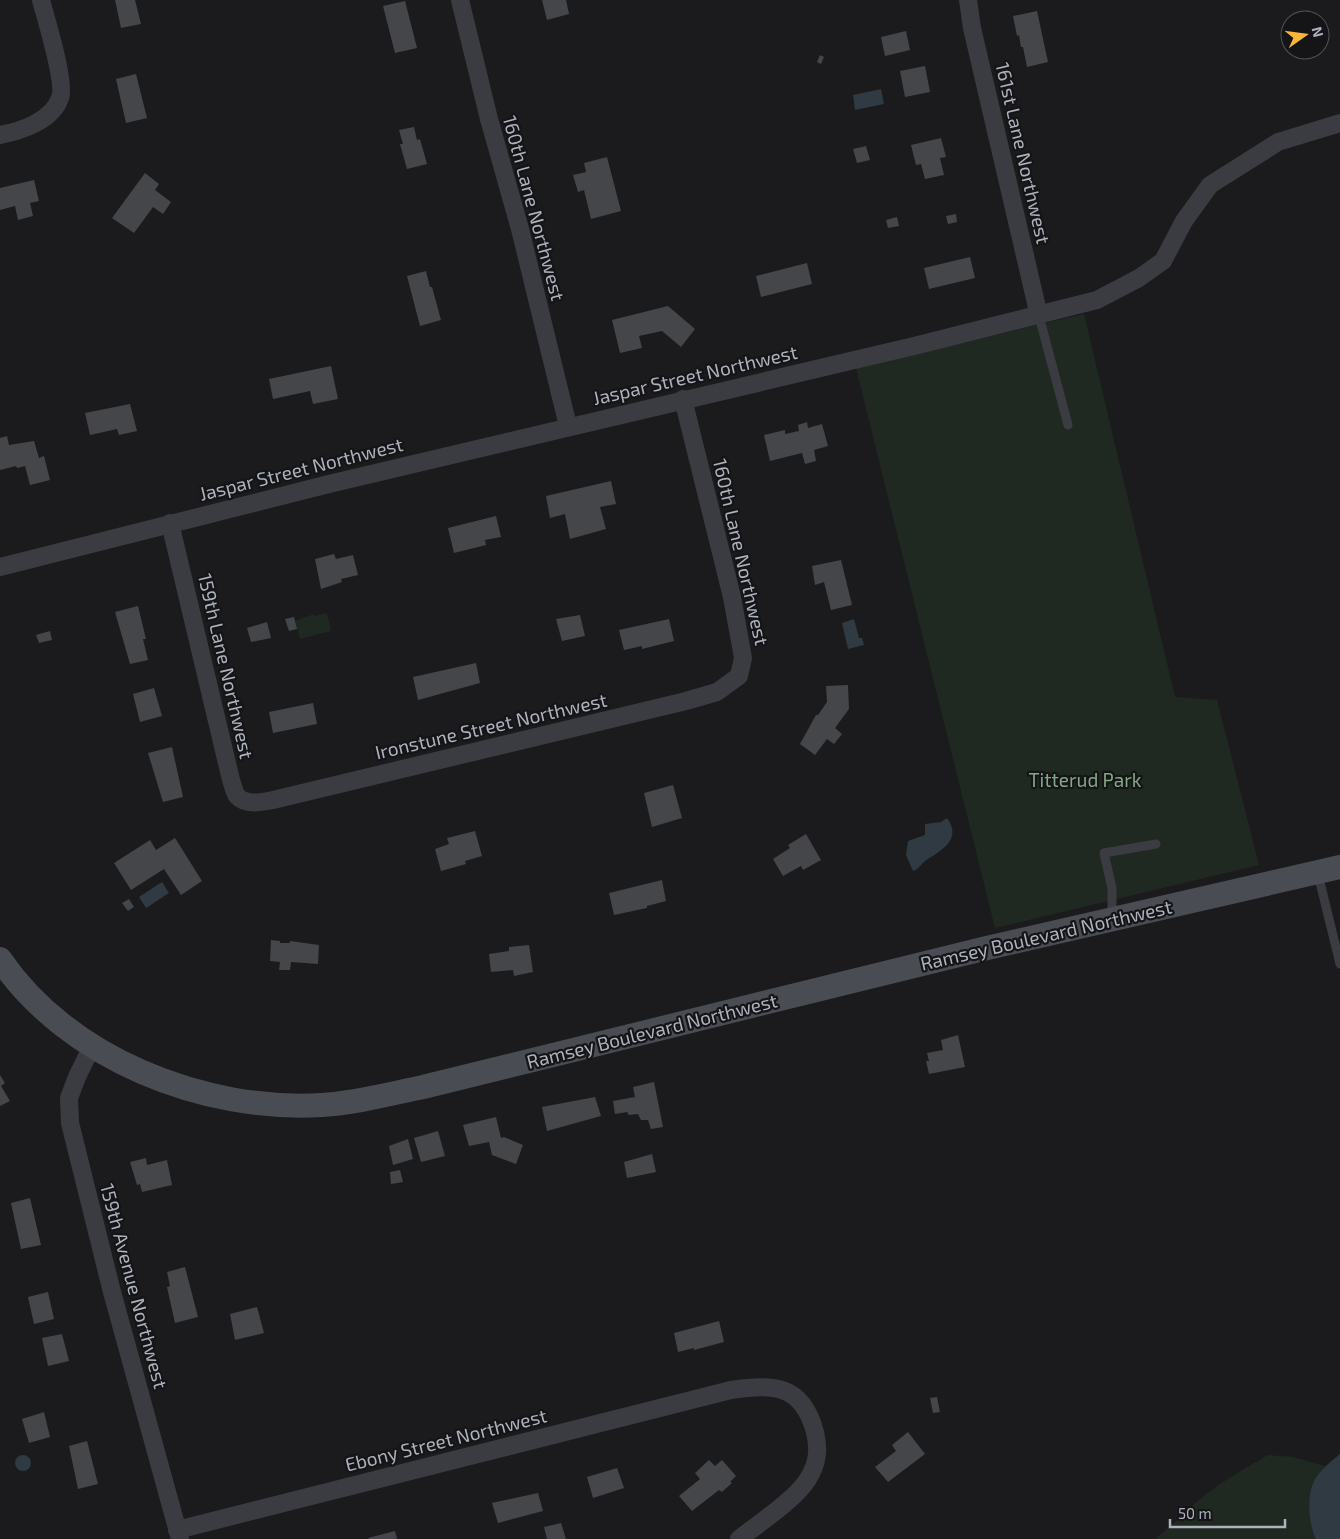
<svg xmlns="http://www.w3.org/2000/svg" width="1340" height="1539" font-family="'Exo 2',sans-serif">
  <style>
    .green { fill: #202921 }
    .water { fill: #2f3a42 }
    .building { fill: #45464a }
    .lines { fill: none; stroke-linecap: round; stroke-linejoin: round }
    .lane { stroke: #3b3c42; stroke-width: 9 }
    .street { stroke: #3b3c42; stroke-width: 18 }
    .secondary { stroke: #494c52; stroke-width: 24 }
    .labels { text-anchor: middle; stroke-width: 4.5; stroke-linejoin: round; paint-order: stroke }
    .street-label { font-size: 19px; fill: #adb2bd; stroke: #151518 }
    .park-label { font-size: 19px; fill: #83a885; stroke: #151518 }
  </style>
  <rect width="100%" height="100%" fill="#1b1b1d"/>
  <!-- green -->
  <g class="green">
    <path d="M1084 314 1175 697 1217 700 1259 865 995 928 856 368Z"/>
    <path d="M327 613 331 631 300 639 295 621 314 614 315 616Z"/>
    <path d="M1268 1455 1293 1457 1325 1466 1312 1485 1316 1539H1155C1173 1525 1188 1509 1205 1495 1225 1480 1246 1467 1268 1455Z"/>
  </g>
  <!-- water -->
  <g class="water">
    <path d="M881 89 884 104 855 110 853 95Z"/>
    <path d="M854 619 859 638H862L864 645 848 649 842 623Z"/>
    <path d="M947 818C963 840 940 851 925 861 920 865 919 869 913 871L906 855 908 841 925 835V824L941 822Z"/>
    <path d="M162 882 169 893 146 908 139 897Z"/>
    <path d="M1340 1454V1539H1316C1309 1525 1307 1501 1312 1486 1316 1473 1330 1462 1340 1454Z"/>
    <circle cx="23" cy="1463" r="8"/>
  </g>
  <!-- building -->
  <g class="building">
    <path d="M115 0H135L141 24 121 28Z"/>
    <path d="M542 0H566L569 14 547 20Z"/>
    <path d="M405 1 417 48 395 53 383 6Z"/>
    <path d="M1037 11 1048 62 1027 67 1023 47H1021L1019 35 1017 36 1013 16Z"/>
    <path d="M906 31 910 50 885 56 881 37Z"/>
    <path d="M820 55 824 57 821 64 817 62Z"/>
    <path d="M925 66 930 92 905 97 900 71Z"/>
    <path d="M136 74 147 118 126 123 116 79Z"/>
    <path d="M414 127 417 140 420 139 427 164 407 169 400 144H403L399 130Z"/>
    <path d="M941 138 946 157 940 158 944 175 925 179 921 164 916 165 911 145Z"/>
    <path d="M866 146 870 160 857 163 853 149Z"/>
    <path d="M607 157 621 211 591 219 584 190 578 192 573 175 586 172 584 163Z"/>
    <path d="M145 173 159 184 155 190 171 202 163 214 153 207 134 233 112 218Z"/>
    <path d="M34 180 39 201 30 203 33 216 18 220 15 206 0 210V188Z"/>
    <path d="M956 214 957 222 948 224 946 216Z"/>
    <path d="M897 217 899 226 888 228 886 220Z"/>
    <path d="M970 257 975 278 929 289 924 268Z"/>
    <path d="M807 263 812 284 761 297 756 276Z"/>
    <path d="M426 271 430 287H432L441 320 420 326 407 276Z"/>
    <path d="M668 306 695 329 681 347 662 331 639 336 642 348 620 353 612 320Z"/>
    <path d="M331 366 338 399 313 404 310 391 273 399 269 379Z"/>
    <path d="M130 404 137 431 119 435 117 429 90 435 85 413Z"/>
    <path d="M807 422 808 428 822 424 828 446 814 450 816 461 805 464 802 453 770 461 764 435 785 430V434L799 431 798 425Z"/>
    <path d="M7 436 9 445 34 441 39 458 44 456 50 480 30 485 25 466 17 468 16 466 0 470V438Z"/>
    <path d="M611 481 616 504 600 507 606 529 570 539 565 514 550 518 546 496Z"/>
    <path d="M496 516 501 537 485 540 486 545 454 553 448 528Z"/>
    <path d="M334 554 336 559 353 555 358 575 341 579 342 582 321 589 315 559Z"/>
    <path d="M841 560 852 605 831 610 824 582 815 585 812 566Z"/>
    <path d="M138 606 146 639H143L148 660 130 664 115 612Z"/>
    <path d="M580 615 585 636 562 641 556 619Z"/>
    <path d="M294 617 297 629 289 631 285 619Z"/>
    <path d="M669 619 674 641 642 649V646L624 650 619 630Z"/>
    <path d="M267 622 271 638 251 642 247 628Z"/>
    <path d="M50 631 52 640 39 643 36 635Z"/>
    <path d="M476 663 480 683 418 700 413 677Z"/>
    <path d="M848 685 849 709 835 728 842 734 834 744 827 739 815 755 800 744 816 715H818L827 702 826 686Z"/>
    <path d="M154 688 162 716 140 722 133 694Z"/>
    <path d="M313 703 317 724 273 733 269 712Z"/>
    <path d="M172 747 183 797 163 802 148 753Z"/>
    <path d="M673 785 682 818 652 827 644 793Z"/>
    <path d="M475 831 482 856 465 861 466 864 441 871 435 849 449 844 447 838Z"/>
    <path d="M806 834 821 860 803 870 801 866 783 876 773 859 790 848 788 845Z"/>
    <path d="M175 838 202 881 181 895 164 869 131 890 114 863 150 840 156 850Z"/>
    <path d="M662 880 666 901 647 906V908L614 915 609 893Z"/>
    <path d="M129 899 134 907 128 911 122 903Z"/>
    <path d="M271 940 280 941V943H290V941L319 945 318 964 291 962 290 970H279L280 962 270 961Z"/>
    <path d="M529 945 533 972 514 976 513 970 491 972 489 954 509 951V947Z"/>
    <path d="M958 1035 965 1067 929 1074 926 1061H929L927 1053 943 1050 941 1040Z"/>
    <path d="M0 1075 5 1083 1 1086 10 1101 0 1106Z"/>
    <path d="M654 1082 663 1127 651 1129 648 1120H641L638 1114 629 1115 627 1112 615 1114 613 1101 635 1097 633 1087Z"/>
    <path d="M595 1097 601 1116 547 1131 542 1107Z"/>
    <path d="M496 1117 501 1138 504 1137 523 1145 516 1164 492 1155 489 1142 469 1146 463 1125Z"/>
    <path d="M438 1131 445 1156 421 1162 414 1138Z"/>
    <path d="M408 1139 413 1159 393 1165 389 1146Z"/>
    <path d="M652 1154 656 1172 627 1178 624 1162Z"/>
    <path d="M146 1158 147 1165 167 1160 172 1185 142 1192 140 1184 137 1185 130 1162Z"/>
    <path d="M400 1170 403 1182 391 1184 390 1172Z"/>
    <path d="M30 1198 41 1245 21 1249 11 1203Z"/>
    <path d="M185 1267 198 1317 175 1323 167 1287 170 1286 167 1272Z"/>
    <path d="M48 1292 54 1319 34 1324 28 1297Z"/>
    <path d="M257 1307 264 1333 235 1340 230 1314Z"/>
    <path d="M719 1321 724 1342 694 1350V1348L678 1352 674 1333Z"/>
    <path d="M62 1334 69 1361 48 1366 42 1338Z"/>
    <path d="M937 1397 940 1412 933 1413 930 1398Z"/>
    <path d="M44 1412 50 1437 29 1443 22 1419Z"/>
    <path d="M908 1432 925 1454 888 1482 875 1467 896 1451 892 1445Z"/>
    <path d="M87 1441 98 1484 78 1489 69 1446Z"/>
    <path d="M709 1460 715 1466 722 1460 736 1476 730 1482 732 1483 722 1492 719 1490 692 1511 679 1496 700 1479 695 1473Z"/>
    <path d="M617 1468 624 1488 593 1498 587 1477Z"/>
    <path d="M538 1493 543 1511 498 1523 492 1503Z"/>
    <path d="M561 1523 566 1539H547L544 1527Z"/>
    <path d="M395 1531 397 1539H369L368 1538Z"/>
  </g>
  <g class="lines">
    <!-- lane -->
    <g class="lane">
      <path d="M1039 316 1068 425"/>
      <path d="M1318 874 1340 964"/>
      <path d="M1112 919V888L1104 853 1156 844"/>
    </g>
    <!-- street -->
    <g class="street">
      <path d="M460 0 489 119 520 229 568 426"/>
      <path d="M968 0 972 28 1039 316"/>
      <path d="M0 135C21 131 52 121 60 98 66 83 46 19 41 0"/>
      <path d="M170 523 231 780C233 785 234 792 237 796 246 806 263 802 273 800L686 701 717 692 739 676 743 658 732 597 683 399"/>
      <path d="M0 567 329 484 914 346 1097 300 1139 278 1163 261 1184 221 1210 185 1278 142 1340 123"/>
      <path d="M92 1046 77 1077 69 1098 70 1123 112 1292 180 1539"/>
      <path d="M177 1530 731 1390C774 1384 802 1384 815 1432 819 1449 818 1463 808 1479 795 1500 759 1523 739 1539"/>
    </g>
    <!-- secondary -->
    <path class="secondary" d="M0 959C68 1059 204 1112 322 1105 356 1103 389 1094 423 1087L987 948 1340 867"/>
  </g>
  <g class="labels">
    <!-- street labels -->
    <g class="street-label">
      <text transform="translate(1023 153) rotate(77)" y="7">161st Lane Northwest</text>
      <text transform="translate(534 208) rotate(75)" y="7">160th Lane Northwest</text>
      <text transform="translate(695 375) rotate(-13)" y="7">Jaspar Street Northwest</text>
      <text transform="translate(301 469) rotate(-14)" y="7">Jaspar Street Northwest</text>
      <text transform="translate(741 552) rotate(77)" y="7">160th Lane Northwest</text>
      <text transform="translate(226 666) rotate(77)" y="7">159th Lane Northwest</text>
      <text transform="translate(491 726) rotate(-13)" y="7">Ironstune Street Northwest</text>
      <text transform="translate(1046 935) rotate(-13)" y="7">Ramsey Boulevard Northwest</text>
      <text transform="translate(652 1031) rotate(-14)" y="7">Ramsey Boulevard Northwest</text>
      <text transform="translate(134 1286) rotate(75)" y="7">159th Avenue Northwest</text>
      <text transform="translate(446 1440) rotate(-14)" y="7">Ebony Street Northwest</text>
    </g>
    <!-- park labels -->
    <g class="park-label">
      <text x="1085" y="787">Titterud Park</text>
    </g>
  </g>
  <!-- north arrow -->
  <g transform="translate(1305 35) rotate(76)"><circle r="24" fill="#151518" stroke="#52545a"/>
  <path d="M0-4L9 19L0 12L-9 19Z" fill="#f9b737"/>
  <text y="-8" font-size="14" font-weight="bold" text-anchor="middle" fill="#adb2bd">N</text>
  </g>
  <!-- scale -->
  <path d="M1170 1519v8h115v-8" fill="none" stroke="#adb2bd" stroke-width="2.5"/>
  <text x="1178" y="1519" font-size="15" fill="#adb2bd" stroke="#151518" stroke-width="4" paint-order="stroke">50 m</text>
</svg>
